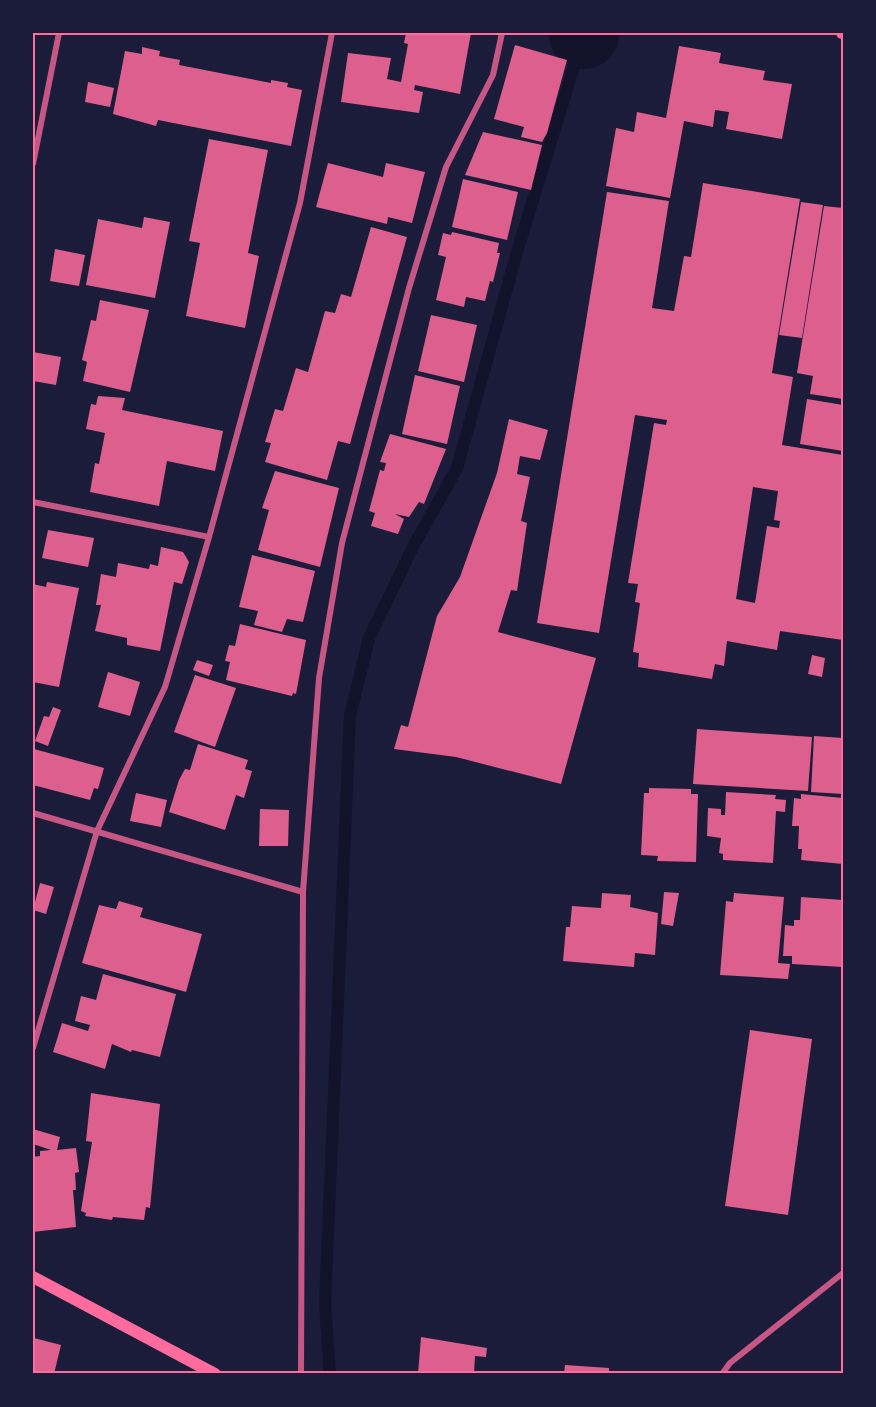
<svg xmlns="http://www.w3.org/2000/svg" width="876" height="1407" font-family="Signika,sans-serif">
  <style>
    .lines { fill: none; stroke-linecap: round; stroke-linejoin: round }
    .stream { stroke: #12122b; stroke-width: 12 }
    .river { stroke: #12122b; stroke-width: 70 }
    .building { fill: #dd5f8e; fill-rule: evenodd }
    .minor { stroke: #c65784; stroke-width: 6 }
    .secondary { stroke: #ff6b9d; stroke-width: 12 }
    .neatline { fill: none; stroke: #ff6b9d; stroke-width: 2 }
  </style>
  <rect width="100%" height="100%" fill="#1b1b3a"/>
  <g class="lines">
    <!-- stream -->
    <path class="stream" d="M330 1374 325 1305 350 716 369 638 414 545 457 468 517 252 584 34"/>
    <!-- river -->
    <path class="river" d="M584 34V33"/>
  </g>
  <!-- building -->
  <g class="building">
    <path d="M406 33H471L460 94 415 85 414 90 423 92 419 113 341 102 348 53 391 58 387 79 401 82 408 44 404 43Z"/>
    <path d="M515 45 567 60 547 133 542 142 521 137 524 127 494 119Z"/>
    <path d="M679 46 721 53 719 63 765 71 763 80 792 84 782 139 726 129 729 112 715 110 713 127 684 121 670 198 606 186 616 128 634 132 637 112 666 118Z"/>
    <path d="M142 47 160 51 159 56 180 60 179 65 271 83V80L288 83 287 87 302 90 291 146 158 120 156 126 113 114 125 51 142 54Z"/>
    <path d="M88 82 114 88 110 107 85 102Z"/>
    <path d="M483 132 542 145 531 190 465 175Z"/>
    <path d="M209 139 268 150 248 253 259 256 245 328 186 316 200 243 189 241Z"/>
    <path d="M328 163 383 177 386 163 425 172 412 223 388 217 387 224 316 207Z"/>
    <path d="M463 179 518 192 507 240 452 227Z"/>
    <path d="M703 183 800 199 772 373 793 377 782 445 843 455V640L780 631 777 650 727 641 724 666 715 664 712 679 638 667 639 653 633 652 640 603 635 602 638 584 628 583 654 423 666 425 667 420 635 415 599 633 537 623 607 192 669 201 652 308 674 311 684 256 691 257ZM753 487 778 491 774 520 780 521 779 528 767 526 755 603 736 599Z"/>
    <path d="M801 202 823 205 802 338 779 335Z"/>
    <path d="M824 206 843 208V399L810 394 813 376 797 373Z"/>
    <path d="M144 217 170 222 155 298 86 285 98 219 142 228Z"/>
    <path d="M371 227 407 237 350 444 338 441 327 480 265 462 271 443 265 442 275 409 283 411 296 368 308 372 325 311 335 313 341 294 351 297Z"/>
    <path d="M452 232 499 243 497 253H500L493 282 490 281 485 301 466 297 464 307 436 300 446 257 438 255 443 233 451 235Z"/>
    <path d="M55 249 85 255 79 286 50 281Z"/>
    <path d="M100 300 149 310 130 392 83 381 87 362 82 360 91 320 96 321Z"/>
    <path d="M431 315 477 325 464 382 418 371Z"/>
    <path d="M33 352 61 357 56 385 33 381Z"/>
    <path d="M415 375 460 386 447 444 402 434Z"/>
    <path d="M98 396 125 398 122 410 223 431 215 471 167 461 159 506 90 492 95 463 99 464 105 433 86 429 91 404 96 405Z"/>
    <path d="M807 399 843 405V451L800 444Z"/>
    <path d="M509 419 548 430 540 460 520 456 517 474 530 477 521 521 527 523 517 591 511 590 498 632 596 658 561 784 456 757 394 749 401 725 408 727 437 616 460 577 497 473Z"/>
    <path d="M390 434 446 449 424 504 419 502 409 517 395 514 404 519 398 534 371 526 375 513 369 511 380 470 384 471 386 463 380 462Z"/>
    <path d="M275 471 339 488 320 567 258 550 269 510 262 508Z"/>
    <path d="M48 530 94 538 88 567 42 558Z"/>
    <path d="M161 547 183 552 189 562 182 584 174 582 160 651 127 645V638L95 631 101 605H96L101 574 116 577 118 563 149 569 150 564 158 566Z"/>
    <path d="M252 555 315 571 303 622 287 619 282 632 254 625 258 611 239 607Z"/>
    <path d="M47 582 79 588 59 687 33 682V584L46 587Z"/>
    <path d="M240 624 306 640 296 694 293 693 292 696 226 680 230 662 225 661 229 645 235 646Z"/>
    <path d="M812 655 825 658 822 677 808 674Z"/>
    <path d="M197 660 213 665 209 676 193 670Z"/>
    <path d="M108 672 140 682 130 716 98 707Z"/>
    <path d="M195 675 236 688 215 747 174 732Z"/>
    <path d="M53 707 61 710 48 746 35 741 44 716 49 717Z"/>
    <path d="M697 729 812 737 808 791 693 784Z"/>
    <path d="M814 736 843 738V794L811 792Z"/>
    <path d="M198 744 248 760 245 769 252 771 244 798 236 795 225 830 169 812 179 780 185 769 190 770Z"/>
    <path d="M34 749 104 768 98 789 94 788 90 800 33 785Z"/>
    <path d="M649 788 691 789V794H698L696 862 657 861 658 856 641 855 644 793H649Z"/>
    <path d="M726 792 776 795 775 799 786 800 785 812 776 811 773 863 723 860V854L719 853 721 838 707 836 708 808 721 809V815H725Z"/>
    <path d="M136 793 167 800 161 827 130 821Z"/>
    <path d="M801 794 843 798V864L801 860 802 849H798L799 826H792L794 798 801 799Z"/>
    <path d="M260 809 289 810 288 846H259Z"/>
    <path d="M40 883 54 887 46 914 33 910Z"/>
    <path d="M664 892 679 893 673 926 661 924Z"/>
    <path d="M602 893 631 895 630 907 658 913 655 955 635 953 634 967 563 961 566 927H570L572 906 601 908Z"/>
    <path d="M734 893 784 897 778 963 790 964 788 979 720 975 726 901 733 902Z"/>
    <path d="M801 897 843 900V967L792 964V956H783L785 925 794 926V920H800Z"/>
    <path d="M119 901 143 908 140 917 202 934 186 992 82 963 99 905 116 909Z"/>
    <path d="M103 974 176 994 160 1057 132 1050 131 1052 112 1044 105 1069 53 1052 62 1023 88 1031 90 1025 75 1021 81 996 96 1000Z"/>
    <path d="M750 1030 812 1039 788 1215 725 1206Z"/>
    <path d="M91 1093 160 1104 150 1208 146 1207 144 1220 113 1217 112 1220 85 1216 86 1213 81 1211 92 1142 86 1141Z"/>
    <path d="M33 1129 60 1137 57 1150 76 1148 79 1172 75 1173 76 1190H73L76 1227 33 1232V1157L40 1156V1151L51 1150 33 1144Z"/>
    <path d="M421 1337 487 1348 486 1357 475 1356 474 1374H418Z"/>
    <path d="M34 1338 61 1345 54 1374H33Z"/>
    <path d="M565 1365 609 1368V1374H564Z"/>
  </g>
  <g class="lines">
    <!-- minor -->
    <g class="minor">
      <path d="M33 164 59 33"/>
      <path d="M33 502 209 537"/>
      <path d="M33 813 303 892"/>
      <path d="M33 1048 97 831 165 687 209 537 300 203 332 33"/>
      <path d="M301 1374 303 892 319 678 342 543 409 288 446 167 493 75 502 33"/>
      <path d="M722 1374 730 1363 843 1273"/>
    </g>
    <!-- secondary -->
    <g class="secondary">
      <path d="M842 33H843"/>
      <path d="M33 1277 215 1374"/>
    </g>
  </g>
  <!-- border -->
  <rect width="876" height="1407" fill="none" stroke="#1b1b3a" stroke-width="69"/>
  <rect x="34" y="34" width="808" height="1338" class="neatline"/>
</svg>
